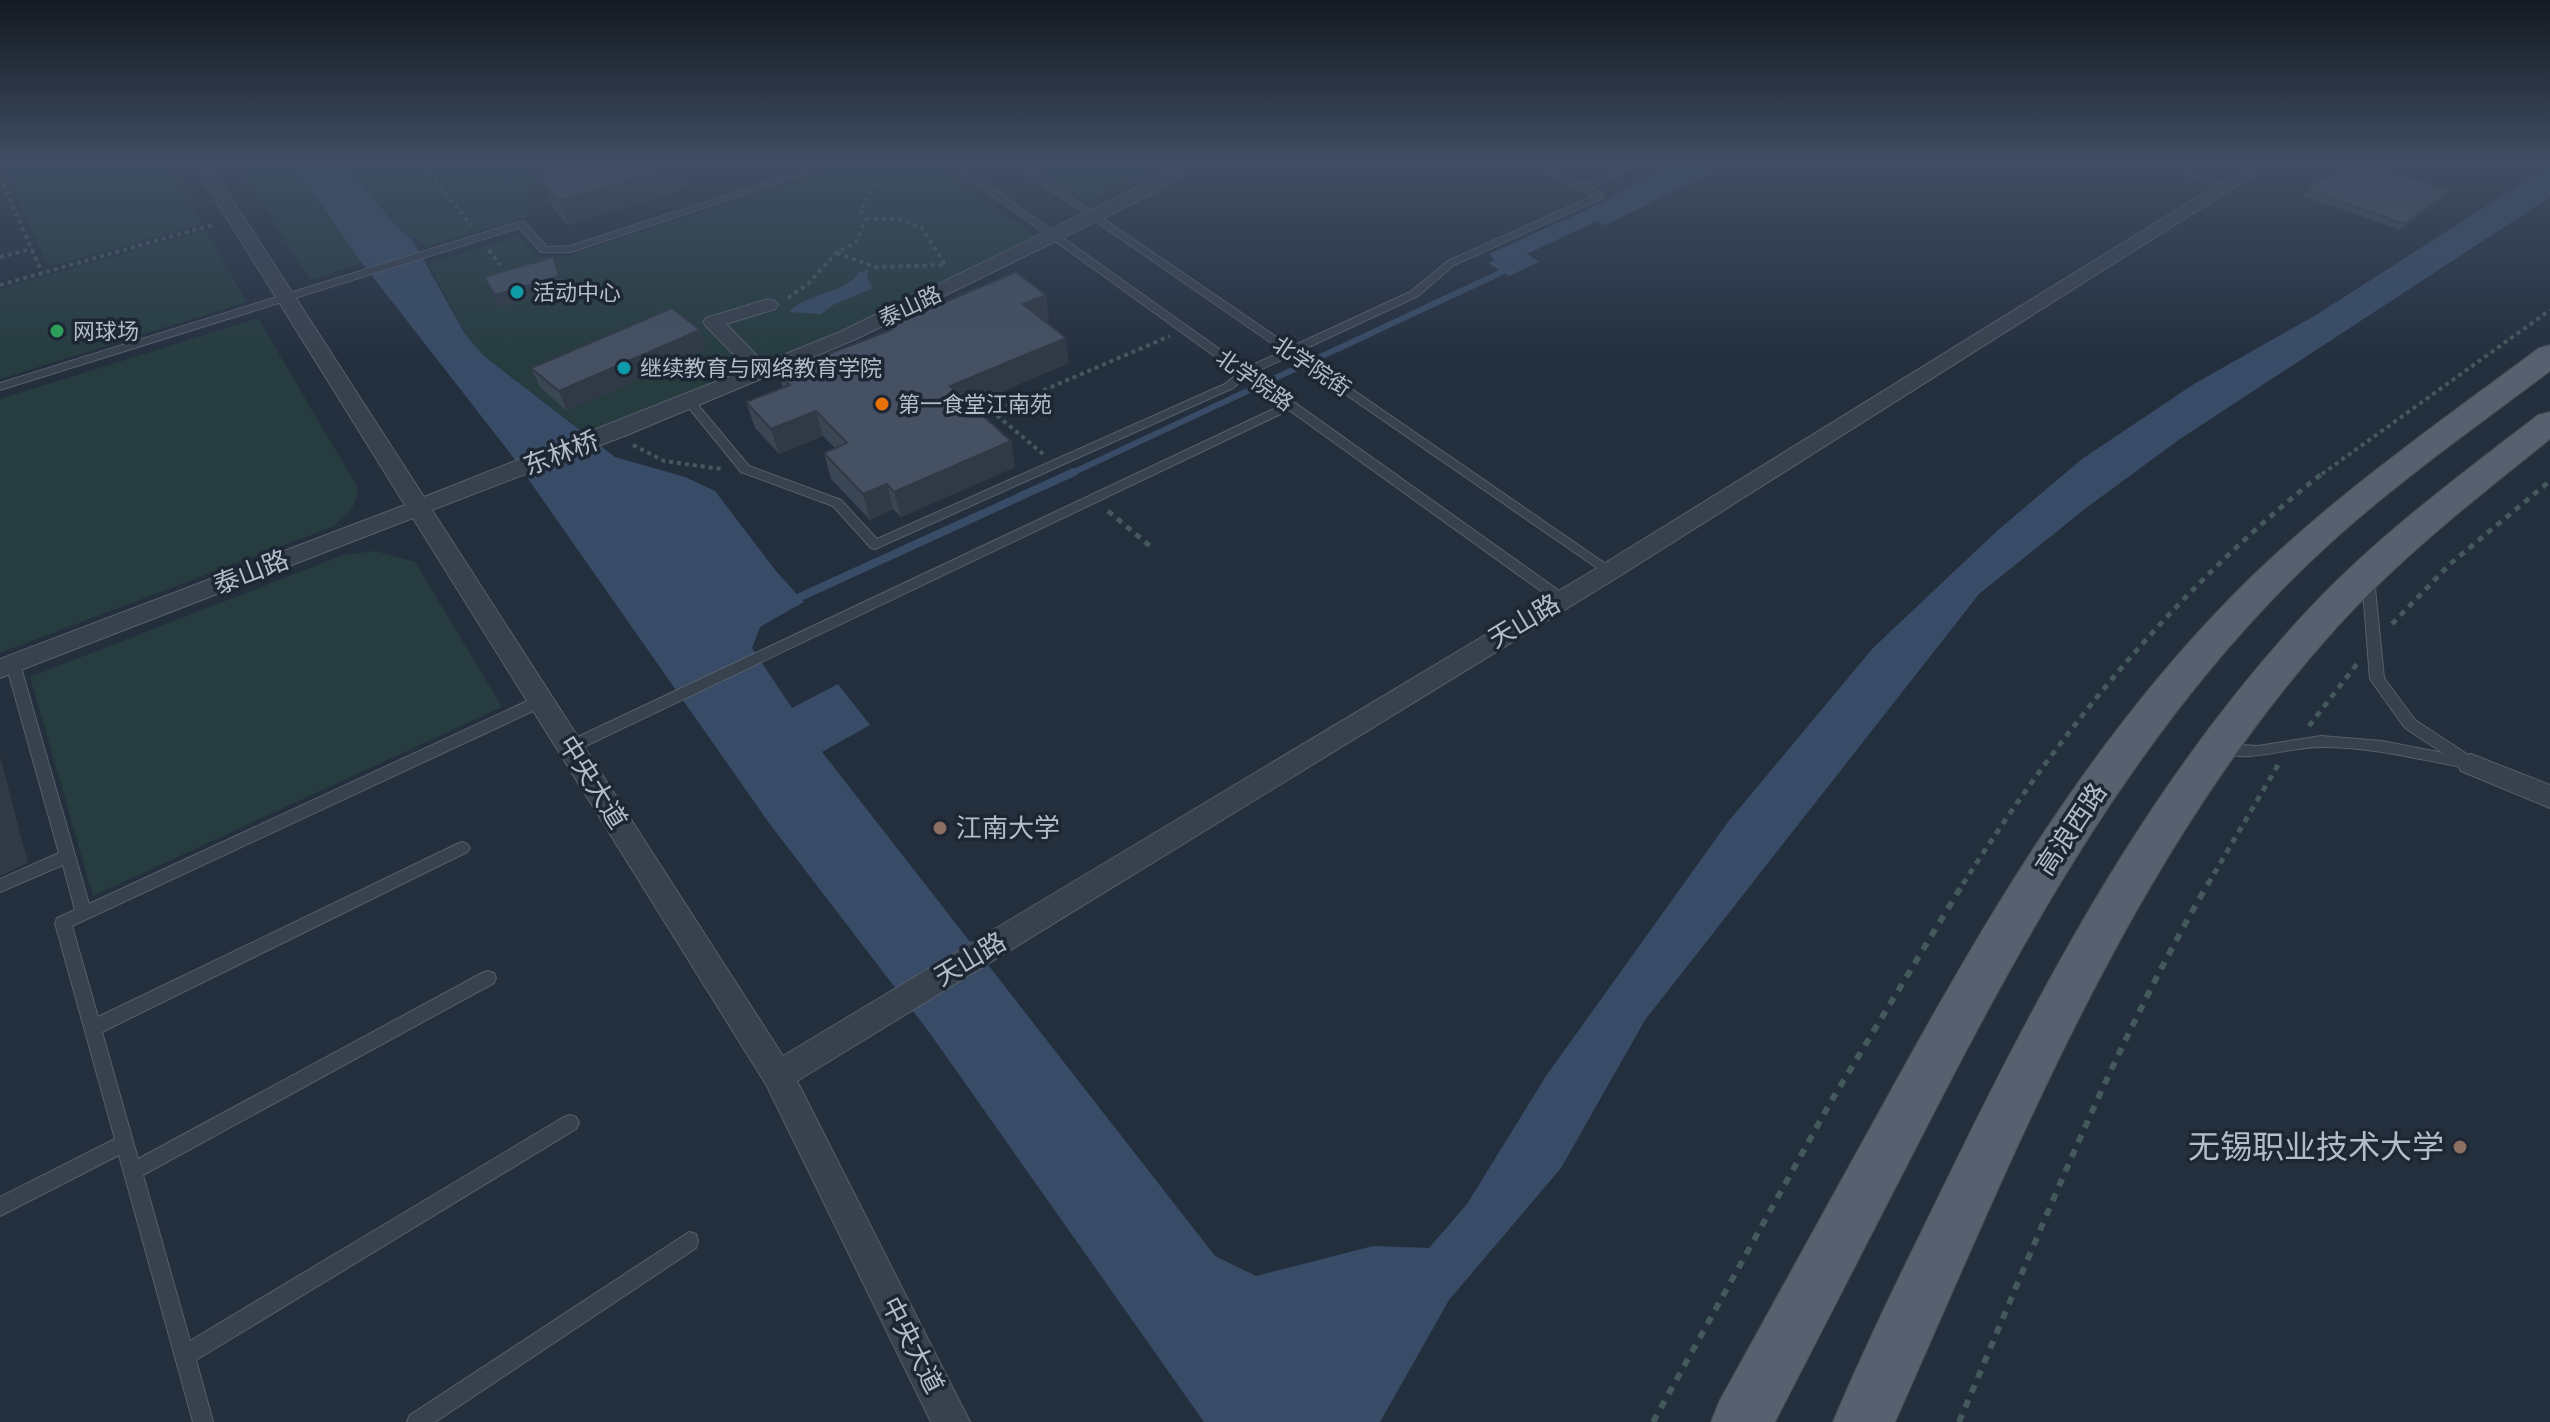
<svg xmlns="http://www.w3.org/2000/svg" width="2550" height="1422" font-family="Manrope,'Noto Sans SC',sans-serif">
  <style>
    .green { fill: #263c3f }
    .water { fill: #394c67 }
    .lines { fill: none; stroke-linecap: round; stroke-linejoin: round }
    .stream-far1 { stroke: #394c67; stroke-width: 6 }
    .stream { stroke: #394c67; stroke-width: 8 }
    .lane-casing { stroke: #565f6c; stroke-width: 2 }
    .street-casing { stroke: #565f6c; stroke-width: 2 }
    .primary-casing { stroke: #414a57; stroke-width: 2 }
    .path-far2 { stroke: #44595c; stroke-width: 4; stroke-dasharray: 4 4; stroke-linecap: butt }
    .path-far1 { stroke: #44595c; stroke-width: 5; stroke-dasharray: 6 6; stroke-linecap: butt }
    .path { stroke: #44595c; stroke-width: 6; stroke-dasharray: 8 8; stroke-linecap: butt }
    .lane { fill: #38414e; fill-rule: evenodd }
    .street { fill: #38414e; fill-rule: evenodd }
    .primary { fill: #56606e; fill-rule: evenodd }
    .wall { fill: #3b4654 }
    .shaded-wall { fill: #303945 }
    .building { fill: #455162; stroke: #303945; stroke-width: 2 }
    .culture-dot { fill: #0f9aa8; stroke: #1d2633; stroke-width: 3 }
    .leisure-dot { fill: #2e9e5b; stroke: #1d2633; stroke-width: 3 }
    .food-dot { fill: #e8710a; stroke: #1d2633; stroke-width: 3 }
    .education-dot { fill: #8d6e63; stroke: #1d2633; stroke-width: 3 }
    .labels { text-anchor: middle; stroke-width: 7; stroke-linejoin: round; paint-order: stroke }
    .far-poi-label { font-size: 22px; fill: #b4bcc9; stroke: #1d2633; text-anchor: start }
    .far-street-label { font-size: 22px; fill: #b4bcc9; stroke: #1d2633 }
    .street-label { font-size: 26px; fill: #b4bcc9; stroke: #1d2633 }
    .poi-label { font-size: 26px; fill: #b4bcc9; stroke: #1d2633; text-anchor: start }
    .near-poi-label { font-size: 32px; fill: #b4bcc9; stroke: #1d2633; text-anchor: end }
  </style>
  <rect width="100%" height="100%" fill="#242f3e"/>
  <!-- green -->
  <g class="green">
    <path d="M2 162H167L203 224 48 267Z"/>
    <path d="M236 162H292L362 263 310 280Z"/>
    <path d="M343 162H523L539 179C529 193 524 200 531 216L426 247 394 224Z"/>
    <path d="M852 162H930L1039 239 916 297 593 439 484 356 465 334 429 264 518 236 538 257 562 258Z"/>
    <path d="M1022 162H1161L1089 201 1061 188Z"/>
    <path d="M205 230 247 302 0 379V289Z"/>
    <path d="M258 318 358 488C356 508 348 515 332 527L0 653V399Z"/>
    <path d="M375 551 415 562 502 707 93 896 30 677 343 555Z"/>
  </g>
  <!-- water -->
  <g class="water">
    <path d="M292 162H343L394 224 412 239 465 334 484 356 615 457 685 477 715 491 776 571 804 602 760 627 752 648 792 708 838 684 870 725 822 752 1215 1256 1256 1276 1373 1246 1429 1248 1467 1204 1546 1076 1728 822 1873 648 1998 530 2082 459 2194 384 2316 315 2550 165V197L2180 439 2086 508 1979 594 1645 1020 1561 1168 1449 1300 1380 1422H1204L929 1032 769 823 510 453 362 263Z"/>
    <path d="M1677 162H1734L1605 225 1597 221 1527 254 1539 262 1509 276 1488 263 1495 260 1489 254 1612 198 1625 187Z"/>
    <path d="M869 270 867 277 873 288 833 305 821 314 789 312C806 293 848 293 859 272Z"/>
  </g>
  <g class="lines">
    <!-- stream-far1 -->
    <path class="stream-far1" d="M1070 474 1502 272"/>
    <!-- stream -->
    <path class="stream" d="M800 597 1074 472"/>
    <!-- lane casing -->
    <g class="lane-casing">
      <g id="lane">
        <path d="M829 162H842L571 252H541L519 228 0 390V383L518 222H524L547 247 570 246Z"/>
        <path d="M946 162H956L1246 368 1283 351 1010 162H1020L1291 347 1410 292 1448 261 1593 196 1527 162H1538L1584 185 1633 162H1645L1591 188 1603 194V198L1454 265 1418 296 1298 352 1616 571 1614 574H1606L1290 356 1253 373 1565 595 1566 598 1565 601H1555L1289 410 575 751H565L563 747 565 743 1282 405 1245 378 1233 388 875 549 871 548 833 506 741 472 685 403V399H693L749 466 841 500 877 539 1225 384 1238 373Z"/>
        <path d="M2157 162H2169L2231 187 2223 189Z"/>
        <path d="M2368 574 2374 578 2384 678 2415 720 2476 760 2478 764 2476 768 2471 769C2422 760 2374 747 2324 747 2288 746 2255 763 2219 753L2217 749 2219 745 2224 744 2258 746 2321 736 2382 741 2443 753 2405 728 2370 679 2362 578Z"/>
        <path d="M13 659 20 664 89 904 536 697H546L548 701 546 705 72 926 98 1017 457 844 462 842 467 844 470 848 467 852 102 1032 138 1159 482 973 488 971 494 973 496 978 494 983 143 1175 190 1341 564 1117 570 1115 576 1117 579 1123 576 1129 196 1360 213 1422H193L119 1155 0 1216V1197L115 1139 55 923 57 918 75 910 63 865 0 892V879L59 853 6 664Z"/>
        <path d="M689 1232 696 1234 698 1241 696 1248 435 1422H407L410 1415Z"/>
      </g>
    </g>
    <!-- street casing -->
    <g class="street-casing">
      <g id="street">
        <path d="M192 162H208L424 497 748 369 706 326 703 322 706 318 768 299 775 301 778 305 775 309 726 324 764 363 842 331 1146 183 1179 162H1199L1158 191 856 339 627 435 432 510 783 1056 1602 565 2254 162H2274L1618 577 797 1081 970 1422H931L767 1086 413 518 0 678V659L405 505Z"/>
        <path d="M2471 754 2550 785V808L2461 771 2458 764 2461 757Z"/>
      </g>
    </g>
    <!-- primary casing -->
    <g class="primary-casing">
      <g id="primary">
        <path d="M2550 345V371C2469 432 2384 491 2311 561 2142 722 2029 927 1924 1132 1874 1229 1825 1325 1775 1422H1711L1720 1400C1775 1301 1829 1202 1884 1103 1979 930 2078 759 2214 615 2310 512 2426 432 2539 348Z"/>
        <path d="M2550 412V439C2476 498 2401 557 2337 627 2132 854 2018 1146 1895 1422H1833C1870 1334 1914 1247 1956 1161 2052 965 2158 770 2309 609 2377 536 2459 476 2538 415Z"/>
      </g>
    </g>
    <!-- path-far2 -->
    <g class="path-far2">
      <path d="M419 162 471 225"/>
      <path d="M0 176 42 273"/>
      <path d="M1078 185 1129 162"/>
      <path d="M866 219H899L922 228 946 266"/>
      <path d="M489 250 500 265"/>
      <path d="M837 253 875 267 943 265"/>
      <path d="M0 257 32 249"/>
      <path d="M0 285 215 224"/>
      <path d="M788 298 808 284 836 253 856 242 866 219 860 211 879 177 878 162"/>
      <path d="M633 445 664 461 722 469"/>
      <path d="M1043 454 993 412 1170 336"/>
      <path d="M2322 474 2550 310"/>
    </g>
    <!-- path-far1 -->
    <g class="path-far1">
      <path d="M1108 511 1150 546"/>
      <path d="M2392 624 2450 564 2550 481"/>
      <path d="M2309 726 2357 664"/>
      <path d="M1963 884C2063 727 2178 587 2324 472"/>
      <path d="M2208 884 2278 765"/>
    </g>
    <!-- path -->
    <g class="path">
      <path d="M1653 1422 1830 1103 1964 882"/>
      <path d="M1959 1422C2037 1240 2109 1053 2209 882"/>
    </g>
    <!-- lane -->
    <use href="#lane" class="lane"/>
    <!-- street -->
    <use href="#street" class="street"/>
    <!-- primary -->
    <use href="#primary" class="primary"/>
  </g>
  <!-- wall -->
  <g class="wall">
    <path d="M541 162H677L687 188 568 225 554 210 545 187 546 168Z"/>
    <path d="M2307 190 2450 191 2446 197 2400 230 2303 196Z"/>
    <path d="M558 269 564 289 500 307 484 277Z"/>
    <path d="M1049 320 1045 322 1069 363 970 405 1011 441 1015 467 901 517 893 509 870 520 831 479 824 453 835 448 823 436 779 454 755 428 746 402 783 388 778 373 888 331 887 327Z"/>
    <path d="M700 330 706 349 567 411 540 387 531 368Z"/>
  </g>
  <!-- shaded-wall -->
  <g class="shaded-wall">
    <path d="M680 165 687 188 568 225 559 201Z"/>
    <path d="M2450 191 2446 197 2400 230 2404 224Z"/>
    <path d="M553 257 564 289 500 307 495 295Z"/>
    <path d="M1046 295 1049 320 1026 329 1023 304Z"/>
    <path d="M700 330 706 349 567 411 559 391Z"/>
    <path d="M1066 338 1069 363 955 411 950 386Z"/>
    <path d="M816 411 823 436 779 454 771 429Z"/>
    <path d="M1011 441 1015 467 901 517 894 492Z"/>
    <path d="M887 484 893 509 870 520 863 494Z"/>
    <path d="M0 756 28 863 0 876Z"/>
  </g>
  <!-- building -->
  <g class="building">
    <path d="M549 162H677L680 165 559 201 545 187 542 177Z"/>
    <path d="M2346 162H2364L2450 191 2404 224 2307 190Z"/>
    <path d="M553 257 559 276 495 295 484 277Z"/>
    <path d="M1016 272 1046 295 1023 304 1066 338 950 386 1011 441 894 492 887 484 863 494 824 453 847 443 816 411 771 429 746 402 790 385 778 373 891 330 887 327Z"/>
    <path d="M672 308 700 330 559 391 531 368Z"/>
  </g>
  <!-- sky -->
  <linearGradient id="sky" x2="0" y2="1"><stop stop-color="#141a22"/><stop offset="0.45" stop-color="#3f4d63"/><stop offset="1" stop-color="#3f4d63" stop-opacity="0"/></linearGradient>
  <rect width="2550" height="361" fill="url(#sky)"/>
  <!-- markers -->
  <g class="culture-dot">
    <circle cx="517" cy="292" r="8"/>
    <circle cx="624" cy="368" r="8"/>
  </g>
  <circle class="leisure-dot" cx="57" cy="331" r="8"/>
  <circle class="food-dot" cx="882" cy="404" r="8"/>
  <g class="education-dot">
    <circle cx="940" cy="828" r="8"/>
    <circle cx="2460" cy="1147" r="8"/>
  </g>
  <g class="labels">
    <!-- far-poi labels -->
    <g class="far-poi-label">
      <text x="533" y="300">活动中心</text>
      <text x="73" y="339">网球场</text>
      <text x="640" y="376">继续教育与网络教育学院</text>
      <text x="898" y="412">第一食堂江南苑</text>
    </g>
    <!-- far-street labels -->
    <g class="far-street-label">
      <text transform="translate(910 306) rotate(-25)" y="8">泰山路</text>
      <text transform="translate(1312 366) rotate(34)" y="8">北学院街</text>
      <text transform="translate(1255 380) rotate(35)" y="8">北学院路</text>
    </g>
    <!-- street labels -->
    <g class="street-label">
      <text transform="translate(561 453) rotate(-21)" y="9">东林桥</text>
      <text transform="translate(251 572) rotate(-21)" y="9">泰山路</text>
      <text transform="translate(1524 621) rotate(-31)" y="9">天山路</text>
      <text transform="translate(593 782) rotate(58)" y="9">中央大道</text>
      <text transform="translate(2071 829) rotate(-56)" y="9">高浪西路</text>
      <text transform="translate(970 959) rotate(-31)" y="9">天山路</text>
      <text transform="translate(913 1345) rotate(63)" y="9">中央大道</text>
    </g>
    <!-- poi labels -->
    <g class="poi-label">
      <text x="956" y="837">江南大学</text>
    </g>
    <!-- near-poi labels -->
    <g class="near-poi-label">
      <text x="2444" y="1158">无锡职业技术大学</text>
    </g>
  </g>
</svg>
